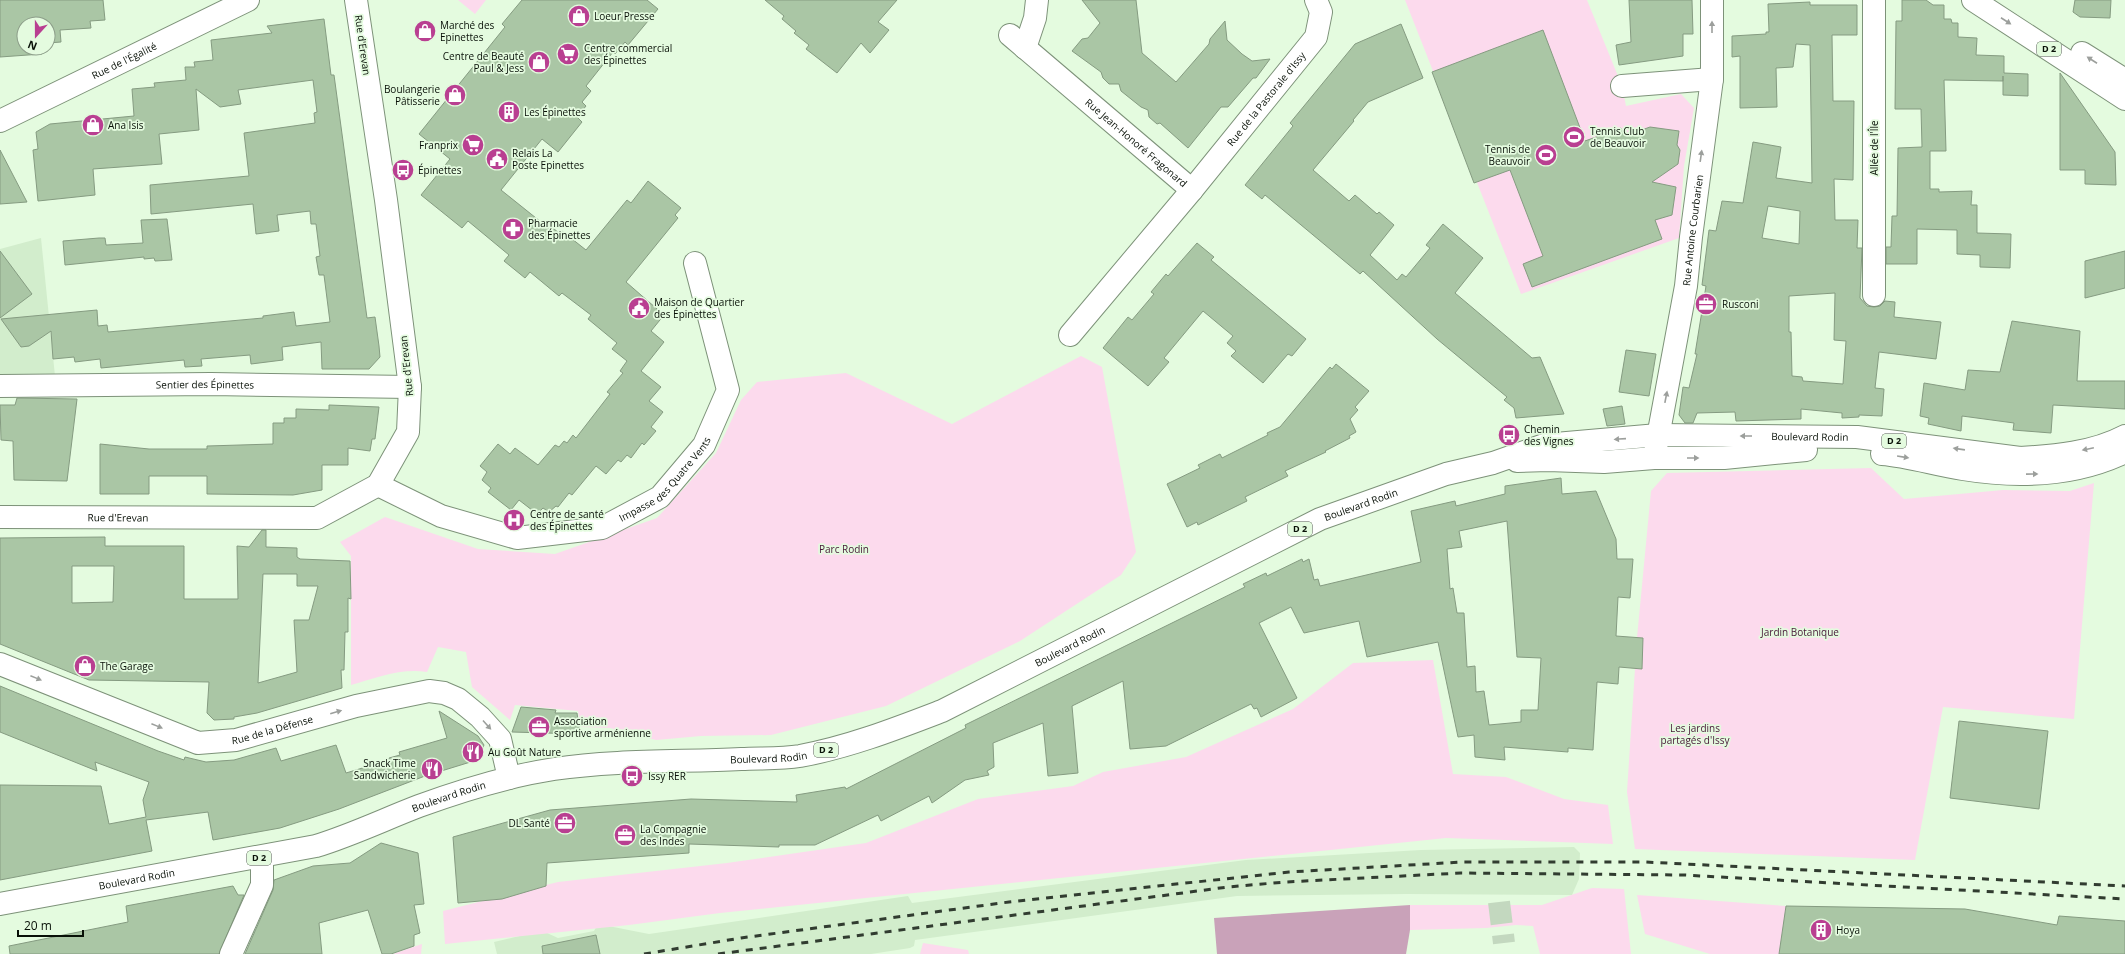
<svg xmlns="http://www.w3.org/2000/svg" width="2125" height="954" font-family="'Open Sans',sans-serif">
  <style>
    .built { fill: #d2edcc }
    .green { fill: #fcdaed }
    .forest { fill: #c9a2b9 }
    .building { fill: #aac6a5; stroke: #859b81; fill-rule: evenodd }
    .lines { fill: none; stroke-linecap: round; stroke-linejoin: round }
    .street-tunnel { stroke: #c3d8bf; stroke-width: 22; stroke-dasharray: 22 11; stroke-linecap: butt }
    .street-casing { stroke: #7d9279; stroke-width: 24 }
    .secondary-casing { stroke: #7d9279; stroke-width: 24 }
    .primary-casing { stroke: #7d9279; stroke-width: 24 }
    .street { stroke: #fff; stroke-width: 22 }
    .secondary { stroke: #fff; stroke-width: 22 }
    .primary { stroke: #fff; stroke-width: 22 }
    .rail { stroke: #313c30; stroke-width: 3; stroke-dasharray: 7 7; stroke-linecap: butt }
    .oneway { fill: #9c9f9c }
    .labels { text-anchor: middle; stroke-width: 3.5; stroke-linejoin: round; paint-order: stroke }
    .shield { fill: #e4fbdf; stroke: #4a5648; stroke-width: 1 }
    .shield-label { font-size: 9px; font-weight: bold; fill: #081007 }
    .poi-label { font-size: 10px; fill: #081007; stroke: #e4fbdf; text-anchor: start }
    .street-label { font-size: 10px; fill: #081007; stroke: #e4fbdf }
    .park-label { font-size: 10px; fill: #471737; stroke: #e4fbdf }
  </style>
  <rect width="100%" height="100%" fill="#e4fbdf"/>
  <!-- built -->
  <g class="built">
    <path d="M41 238 55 376 0 377V249Z"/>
    <path d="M1574 847 1580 853 1579 879 1572 895 1407 894 1237 896 915 940 914 946 910 948 871 954H497L494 942 532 933H547L558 938 594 931 598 924 649 934 908 896 912 903 1246 860 1421 850Z"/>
  </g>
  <!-- green -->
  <g class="green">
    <path d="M458 0H486L475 14Z"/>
    <path d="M1405 0H1587L1622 86 1626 106 1681 94 1694 108 1684 166 1679 238 1521 294Z"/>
    <path d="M1081 356 1102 367 1136 552 1121 575 1020 641 886 706 771 735 701 736 656 740 610 728 581 727 578 711 515 705 510 720 472 687 466 652 438 647 427 672C401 668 376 678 351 685V556L340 542 385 517 478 549 555 554 657 518 716 453 741 400 757 382 846 373 952 424Z"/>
    <path d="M1871 468 1904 499 2003 490 2070 491 2094 483 2074 719 1943 707 1915 860 1635 849 1627 792 1637 638 1651 491 1667 473Z"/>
    <path d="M1433 660 1453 774 1506 777 1564 799 1608 805 1613 844 1446 838 720 913 629 925 445 944 443 911 558 882 727 863 866 843 978 799 1073 786 1103 772 1186 757 1293 709 1353 663Z"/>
    <path d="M1592 888 1624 889 1631 954H1540L1533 926 1516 925 1486 928 1410 930V905H1542Z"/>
    <path d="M1637 895 1786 906 1779 954H1710L1645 934Z"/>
    <path d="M923 943 968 950 969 954H920Z"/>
    <path d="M422 944 421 954H393Z"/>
  </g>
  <!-- forest -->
  <path class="forest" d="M1410 905V930L1406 954H1217L1214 918Z"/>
  <!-- building -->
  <g class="building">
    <path d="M0 0H103L105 20 90 21 91 28 60 30 61 42 48 43V24H24V48H42V54L0 57Z"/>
    <path d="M522 0H647L658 9 628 45 625 42 615 54 613 52 586 86 591 91 582 102 586 106 577 117 582 122 558 152 542 139 501 190 551 230 553 228 560 234 562 231 586 250 627 200 631 203 648 181 681 208 675 215 678 218 626 282 664 315 651 331 664 342 641 371 661 387 649 401 663 412 651 427 656 431 644 445 642 443 631 458 627 455 621 462 618 460 606 474 596 466 572 495 569 493 558 507 556 506 549 512 543 508 537 514 519 500 511 510 488 492 491 488 482 480 487 472 480 466 498 444 510 454 515 448 538 465 555 445 559 447 564 441 567 443 573 435 576 438 610 394 607 392 623 373 620 371 627 361 612 349 617 343 588 319 591 315 562 293 559 296 530 272 525 278 504 261 509 255 468 221 462 228 421 195 450 159 419 134 505 27 502 24Z"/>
    <path d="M765 0H897L878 22 889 30 870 53 861 43 837 73 806 49 809 45 794 33 796 31 782 19 784 16Z"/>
    <path d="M1082 0H1136L1142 53 1176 82 1209 44 1210 39 1225 21 1227 40 1242 54 1252 61 1270 59 1256 78H1253L1228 107H1221L1188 148 1160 123 1157 124 1149 117 1148 110 1141 107 1121 91 1119 84H1109L1103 78 1101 72 1072 51 1082 39 1088 38 1100 23Z"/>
    <path d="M1629 0H1692L1693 34H1683V56L1619 65 1616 45 1631 42Z"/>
    <path d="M1902 0H1926L1933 5H1944V19H1951L1952 23H1958V37L1977 38 1976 55 2004 56V73L2028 74V96L2003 95V76V81L1944 80 1946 151H1930V189H1939V192L1972 191 1971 205H1977V233L2011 234 2010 268 1980 267V255L1957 254V230L1917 229V264H1886V247H1891L1892 216H1897L1898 148 1922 147 1921 109H1895L1896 21H1902Z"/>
    <path d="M2075 0H2111L2110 18 2080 17 2073 12Z"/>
    <path d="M1810 2V5H1857V35H1832L1833 101H1854L1853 180 1834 179 1835 220H1858L1857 248H1862L1860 298 1867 306 1874 307 1880 306 1885 301 1895 302 1894 317 1941 322 1936 359 1879 352 1875 388 1884 389 1882 416 1859 415V417L1842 418V413L1801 409V419L1736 421 1735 412 1697 413 1693 423H1685L1679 415 1683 387 1689 388 1697 354H1695L1706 286 1702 285 1709 230 1716 231 1722 201 1743 203 1753 142 1781 147 1776 178 1812 183 1810 45 1796 44 1793 67 1776 68 1777 107 1740 108V56L1732 57V36L1766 34V32H1769L1768 4ZM1768 206 1800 211 1799 244 1762 238ZM1835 293 1834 340 1846 341 1843 384 1803 381 1802 377 1792 376 1791 332H1789V296Z"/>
    <path d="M324 19 331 75H334L367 318 375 317 379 346 380 357 369 369H322L321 342 282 347 283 360 251 364 250 355 201 359 202 366 185 367 184 360 101 368 100 359 75 362 74 357 53 359 51 331 29 346 21 347 1 319 97 310 98 326 107 325 108 332 263 318V316L294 312 296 326 330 322 324 275H319L316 257 320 256 316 224H311L310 211 277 215 279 231 256 234 253 204 151 214 150 185 249 176 244 133 315 123 314 113 317 112 313 80 238 90 241 104 220 107 196 89 199 130 159 134 162 164 93 169 95 195 38 201 33 150 38 149 36 132 50 124 134 116 132 89 155 87 154 83 186 80 185 67H195L194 62 213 60 211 40 272 33 267 26Z"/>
    <path d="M1401 24 1423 78 1368 102 1353 120 1354 121 1313 170 1349 201 1355 195 1377 214 1379 212 1394 225 1370 255 1397 280 1402 274 1406 277 1430 248 1426 245 1443 224 1483 258 1455 293 1532 358 1540 357 1564 414 1516 418 1514 408 1504 400 1507 397 1437 339 1363 271 1360 274 1265 195 1262 199 1245 185 1293 126 1290 123 1355 44Z"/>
    <path d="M1543 30 1585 141 1621 128 1625 136 1650 127 1679 131 1677 145 1680 150 1678 164 1652 182 1676 187 1672 215 1655 220 1662 239 1532 287 1523 264 1543 256 1510 170 1474 183 1432 72Z"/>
    <path d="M2060 73 2115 152 2116 185 2085 184V170H2060Z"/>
    <path d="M0 150 27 202 0 204Z"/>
    <path d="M167 219 172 260 155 261 154 258 144 259V257L65 265 63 241 99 238H105L106 245 143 243 141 220Z"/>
    <path d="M1197 243 1214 257 1211 260 1306 339 1292 356 1288 354 1263 383 1231 356 1236 351 1227 343 1233 336 1203 311 1164 358 1169 362 1148 386 1103 348 1128 317 1132 320 1154 294 1151 292 1166 274 1168 276Z"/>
    <path d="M0 251 32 294 0 318Z"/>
    <path d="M2125 251V288L2085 298V261Z"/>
    <path d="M2012 321 2080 331 2077 381H2125V409L2053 405 2051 433 2013 430 2014 423 1962 416 1961 431 1928 424 1929 418 1920 416 1924 383 1965 390 1968 370 2000 372Z"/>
    <path d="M1626 350 1656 354 1649 396 1619 392Z"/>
    <path d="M1336 364 1369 391 1355 407 1358 410 1350 419 1356 432 1349 436 1350 438 1325 451 1326 452 1285 471 1288 476 1245 497 1247 501 1198 525 1197 522 1187 527 1167 484 1200 468 1198 465 1220 454 1222 458 1268 435 1267 433 1280 427 1330 367 1332 369Z"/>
    <path d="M17 398 77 399 67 481 14 480 13 441 1 440 0 405H15Z"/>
    <path d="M329 405 379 407 375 439H372L370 451 348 448V465H322V490L293 495 207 494V476H149V494H100V444L149 449H207V446L273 444V423H284V418H296V409L329 410Z"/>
    <path d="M1622 406 1625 424 1607 426 1603 409Z"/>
    <path d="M1561 478 1562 494 1596 491 1616 539 1617 559H1633L1630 598 1618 597 1616 636 1643 638 1642 669 1619 667 1618 684 1597 682 1593 750 1568 748V752L1504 747 1505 760 1475 757 1474 735 1458 737 1438 642 1367 657 1359 621 1304 633 1291 607 1259 623 1297 698 1261 717 1257 708 1254 709 1251 704 1166 746 1130 749 1123 681 1072 706 1078 773 1048 776 1043 723 993 743 994 767 987 771 989 775 965 780 932 803 929 796 881 821 878 815 815 845H779V847L689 844V853L547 863 546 886 502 899 458 903 453 837 550 810 691 799 797 802 796 795 845 787 846 789 966 728 965 725 1245 587 1243 584 1266 573 1267 576 1302 559 1303 562 1309 559 1314 580 1318 579 1320 586 1421 562 1411 511 1455 501 1456 506 1505 494V486ZM1507 521 1517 657 1541 658 1538 710H1521V722L1489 725 1484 691 1476 692 1475 666 1467 667 1464 613H1457L1453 588 1450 589 1447 549 1462 547 1459 531Z"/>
    <path d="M262 530H266V547L297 548V557L300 559 350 561 351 599 348 598V632H345L344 670H341L342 688 257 713 234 717V719L214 720 207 713 209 682 89 680 0 644V538L105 537V546H184V599H238L237 546 249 547ZM72 566H114L113 602 72 603ZM263 574H297V586H318L309 620H294L297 672 258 683Z"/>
    <path d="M0 686 158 751 184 760 185 757 206 762 234 760 276 748 281 761 336 745 346 773 389 760V758L400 755 399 752 447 738 439 711 478 736 484 745 477 760 425 776 339 809 280 828 213 840 208 812 146 820 152 851 0 880V785L101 786 109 824 146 817 143 800 149 782 95 762 97 771 0 732Z"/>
    <path d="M521 707 556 710 555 713H577L580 734 512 732Z"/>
    <path d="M1959 721 2048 731 2039 809 1950 798Z"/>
    <path d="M381 843 418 853 424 904 414 905 420 933 414 935V946L391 954H382L368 910 319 923 322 954H245L273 890 274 880 313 866 350 863Z"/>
    <path d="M233 886 238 895H244L219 954H10L9 946 128 922 126 906Z"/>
    <path d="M1786 906 1965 909 2057 925 2059 916 2125 921V954H1779Z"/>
    <path d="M596 935 600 954H543L542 946Z"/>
  </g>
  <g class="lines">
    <!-- street-tunnel -->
    <path class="street-tunnel" d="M1499 902 1504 943"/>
    <!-- street casing -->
    <g class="street-casing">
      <g id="street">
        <path id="s1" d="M1010 35 1192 190"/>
        <path d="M1025 48 1035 18 1037 0"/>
        <path d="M1622 86 1712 79"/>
        <path d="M1874 295V0"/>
        <path id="s2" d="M1070 335 1192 190 1316 37 1321 12 1316 0"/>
        <path id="s3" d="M0 386 211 384 410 387"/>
        <path id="s4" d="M1655 453 1686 286 1691 237 1712 79V0"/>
        <path id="s5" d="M378 485 441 516 517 538 602 528 660 497 704 445 728 390 695 263"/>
        <path id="s6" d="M0 517 317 518 378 485 408 432 410 387 386 200 356 0"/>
        <path d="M231 954 262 885V857"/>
      </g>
    </g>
    <!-- secondary casing -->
    <g class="secondary-casing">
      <g id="secondary">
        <path id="s7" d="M0 121 248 0"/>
        <path id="s8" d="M0 664 198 743 236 740 356 706 429 691 444 693 458 699 480 717 500 739 509 778"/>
      </g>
    </g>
    <!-- primary casing -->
    <g class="primary-casing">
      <g id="primary">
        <path d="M1973 0 2125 99"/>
        <path d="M2082 53 2125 80"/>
        <path d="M1882 454C1909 456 1936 465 1963 469 2018 478 2075 476 2125 452"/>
        <path d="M1517 461 1548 460 1604 462 1654 458H1724L1806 450"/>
        <path id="s9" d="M0 904 316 846C352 835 385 819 419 806 463 790 508 776 554 769 615 760 679 762 741 759 760 758 781 759 800 756 849 747 895 729 942 711L1320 519 1446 474 1493 463 1544 445 1658 435 1857 437 2020 458C2054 456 2093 453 2125 436"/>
      </g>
    </g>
    <!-- street -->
    <use href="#street" class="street"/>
    <!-- secondary -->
    <use href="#secondary" class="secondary"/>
    <!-- primary -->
    <use href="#primary" class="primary"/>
    <!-- rail -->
    <g class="rail">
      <path d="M644 954 741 938 1009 902 1289 872 1462 862H1645L2125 886"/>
      <path d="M718 954 1228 887 1285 882 1461 873 1684 875 2125 899"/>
    </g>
  </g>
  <!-- one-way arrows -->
  <defs><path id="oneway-solid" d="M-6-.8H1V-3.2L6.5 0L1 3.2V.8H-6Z"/></defs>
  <g class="oneway">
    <use href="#oneway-solid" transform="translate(2006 21) rotate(33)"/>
    <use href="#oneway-solid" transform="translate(1712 27) rotate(-90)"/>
    <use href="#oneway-solid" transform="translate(2092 60) rotate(-147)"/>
    <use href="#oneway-solid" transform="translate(1701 156) rotate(-82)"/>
    <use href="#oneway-solid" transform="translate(1666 397) rotate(-79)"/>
    <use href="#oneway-solid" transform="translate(1746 436) rotate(-180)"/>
    <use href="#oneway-solid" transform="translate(1620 439) rotate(176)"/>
    <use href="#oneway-solid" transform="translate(1959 449) rotate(-172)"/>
    <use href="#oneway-solid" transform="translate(2088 449) rotate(168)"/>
    <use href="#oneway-solid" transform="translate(1903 457) rotate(9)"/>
    <use href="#oneway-solid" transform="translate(1693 458)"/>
    <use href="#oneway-solid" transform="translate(2032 474) rotate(-1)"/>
    <use href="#oneway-solid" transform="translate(36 678) rotate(22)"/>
    <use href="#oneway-solid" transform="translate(336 712) rotate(-16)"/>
    <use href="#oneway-solid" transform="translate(487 725) rotate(48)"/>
    <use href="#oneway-solid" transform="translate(157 726) rotate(22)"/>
  </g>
  <!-- icons -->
  <defs>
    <g id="shop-disc" transform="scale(1.15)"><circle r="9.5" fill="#b93f91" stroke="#e4fbdf"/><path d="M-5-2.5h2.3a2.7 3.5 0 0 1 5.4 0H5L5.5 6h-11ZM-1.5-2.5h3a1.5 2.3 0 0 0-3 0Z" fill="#fff"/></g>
    <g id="supermarket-disc" transform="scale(1.15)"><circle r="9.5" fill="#b93f91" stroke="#e4fbdf"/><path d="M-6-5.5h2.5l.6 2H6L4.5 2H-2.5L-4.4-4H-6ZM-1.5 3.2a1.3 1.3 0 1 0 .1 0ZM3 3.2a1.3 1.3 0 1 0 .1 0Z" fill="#fff"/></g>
    <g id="building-disc" transform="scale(1.15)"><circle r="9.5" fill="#b93f91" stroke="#e4fbdf"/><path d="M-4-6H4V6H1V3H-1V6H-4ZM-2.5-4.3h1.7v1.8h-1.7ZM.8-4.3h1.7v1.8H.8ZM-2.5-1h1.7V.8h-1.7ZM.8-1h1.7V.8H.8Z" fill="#fff"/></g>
    <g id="stadium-disc" transform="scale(1.15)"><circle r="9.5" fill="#b93f91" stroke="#e4fbdf"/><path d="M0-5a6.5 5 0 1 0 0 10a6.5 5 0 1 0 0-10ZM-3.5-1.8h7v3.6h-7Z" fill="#fff"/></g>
    <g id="civic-disc" transform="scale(1.15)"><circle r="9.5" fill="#b93f91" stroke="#e4fbdf"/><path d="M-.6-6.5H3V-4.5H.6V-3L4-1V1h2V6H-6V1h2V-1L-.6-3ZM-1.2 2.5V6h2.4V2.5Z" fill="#fff"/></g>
    <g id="bus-disc" transform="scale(1.15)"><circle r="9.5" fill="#b93f91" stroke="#e4fbdf"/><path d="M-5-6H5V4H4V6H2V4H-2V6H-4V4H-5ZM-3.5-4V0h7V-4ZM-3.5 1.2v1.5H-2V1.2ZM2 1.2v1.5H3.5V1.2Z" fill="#fff"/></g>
    <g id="pharmacy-disc" transform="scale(1.15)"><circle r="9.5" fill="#b93f91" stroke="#e4fbdf"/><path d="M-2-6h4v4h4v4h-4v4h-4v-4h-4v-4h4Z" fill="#fff"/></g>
    <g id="office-disc" transform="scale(1.15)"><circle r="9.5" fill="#b93f91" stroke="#e4fbdf"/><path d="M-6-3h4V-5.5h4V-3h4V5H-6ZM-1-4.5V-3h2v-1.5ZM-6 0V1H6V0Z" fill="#fff"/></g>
    <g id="hospital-disc" transform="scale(1.15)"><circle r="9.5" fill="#b93f91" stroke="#e4fbdf"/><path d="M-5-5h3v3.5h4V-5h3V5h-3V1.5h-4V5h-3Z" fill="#fff"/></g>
    <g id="restaurant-disc" transform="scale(1.15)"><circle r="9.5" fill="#b93f91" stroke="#e4fbdf"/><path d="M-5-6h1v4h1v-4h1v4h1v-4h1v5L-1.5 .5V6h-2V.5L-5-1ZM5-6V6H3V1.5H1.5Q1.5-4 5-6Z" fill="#fff"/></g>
  </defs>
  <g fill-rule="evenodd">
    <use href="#shop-disc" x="579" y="16"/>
    <use href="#shop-disc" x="425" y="31"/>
    <use href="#supermarket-disc" x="568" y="54"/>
    <use href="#shop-disc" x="539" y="62"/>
    <use href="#shop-disc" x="455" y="95"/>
    <use href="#building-disc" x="509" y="112"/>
    <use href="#shop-disc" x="93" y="125"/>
    <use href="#stadium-disc" x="1574" y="137"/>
    <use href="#supermarket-disc" x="473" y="145"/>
    <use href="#stadium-disc" x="1546" y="155"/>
    <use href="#civic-disc" x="497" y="159"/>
    <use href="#bus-disc" x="403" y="170"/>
    <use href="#pharmacy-disc" x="513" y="229"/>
    <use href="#office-disc" x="1706" y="304"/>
    <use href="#civic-disc" x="639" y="308"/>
    <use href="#bus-disc" x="1509" y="435"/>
    <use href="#hospital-disc" x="514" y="520"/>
    <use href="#shop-disc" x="85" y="666"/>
    <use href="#office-disc" x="539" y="727"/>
    <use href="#restaurant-disc" x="473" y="752"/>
    <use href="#restaurant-disc" x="432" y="769"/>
    <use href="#bus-disc" x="632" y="776"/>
    <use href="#office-disc" x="565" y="823"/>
    <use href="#office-disc" x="625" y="835"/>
    <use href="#building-disc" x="1821" y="930"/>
  </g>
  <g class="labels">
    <!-- shield labels -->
    <g class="shield">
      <rect x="2037" y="42" width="24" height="14" rx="3"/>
      <rect x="1882" y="434" width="24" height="14" rx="3"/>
      <rect x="1288" y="522" width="24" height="14" rx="3"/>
      <rect x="814" y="743" width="24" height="14" rx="3"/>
      <rect x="247" y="851" width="24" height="14" rx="3"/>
    </g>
    <g class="shield-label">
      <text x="2049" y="52">D 2</text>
      <text x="1894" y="444">D 2</text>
      <text x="1300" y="532">D 2</text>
      <text x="826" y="753">D 2</text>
      <text x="259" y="861">D 2</text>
    </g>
    <!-- poi labels -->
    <g class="poi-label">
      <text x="594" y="20">Loeur Presse</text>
      <text x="440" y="29">Marché des<tspan x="440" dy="12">Epinettes</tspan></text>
      <text x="584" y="52">Centre commercial<tspan x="584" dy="12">des Épinettes</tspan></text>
      <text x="524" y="60" text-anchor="end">Centre de Beauté<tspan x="524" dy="12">Paul &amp; Jess</tspan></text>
      <text x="440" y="93" text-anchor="end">Boulangerie<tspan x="440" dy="12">Pâtisserie</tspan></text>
      <text x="524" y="116">Les Épinettes</text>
      <text x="108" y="129">Ana Isis</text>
      <text x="1590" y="135">Tennis Club<tspan x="1590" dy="12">de Beauvoir</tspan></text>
      <text x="458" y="149" text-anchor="end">Franprix</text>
      <text x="1530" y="153" text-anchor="end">Tennis de<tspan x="1530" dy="12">Beauvoir</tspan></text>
      <text x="512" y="157">Relais La<tspan x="512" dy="12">Poste Epinettes</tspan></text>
      <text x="418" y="174">Épinettes</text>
      <text x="528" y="227">Pharmacie<tspan x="528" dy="12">des Épinettes</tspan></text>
      <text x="654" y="306">Maison de Quartier<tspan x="654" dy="12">des Épinettes</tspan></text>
      <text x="1722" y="308">Rusconi</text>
      <text x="1524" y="433">Chemin<tspan x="1524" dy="12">des Vignes</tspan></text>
      <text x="530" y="518">Centre de santé<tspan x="530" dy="12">des Épinettes</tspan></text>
      <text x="100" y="670">The Garage</text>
      <text x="554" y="725">Association<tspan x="554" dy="12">sportive arménienne</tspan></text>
      <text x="488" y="756">Au Goût Nature</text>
      <text x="416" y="767" text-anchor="end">Snack Time<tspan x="416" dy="12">Sandwicherie</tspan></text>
      <text x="648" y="780">Issy RER</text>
      <text x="550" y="827" text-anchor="end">DL Santé</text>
      <text x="640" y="833">La Compagnie<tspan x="640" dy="12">des Indes</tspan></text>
      <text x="1836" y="934">Hoya</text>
    </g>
    <!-- street labels -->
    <g class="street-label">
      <text transform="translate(363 45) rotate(82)" y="4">Rue d'Erevan</text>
      <text dy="4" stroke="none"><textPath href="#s7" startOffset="138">Rue de l'Égalité</textPath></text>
      <text dy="4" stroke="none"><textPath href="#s2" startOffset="307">Rue de la Pastorale d'Issy</textPath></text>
      <text dy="4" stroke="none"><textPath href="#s1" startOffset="166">Rue Jean-Honoré Fragonard</textPath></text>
      <text transform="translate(1874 148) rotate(-90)" y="4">Allée de l'Île</text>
      <text dy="4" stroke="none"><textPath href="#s4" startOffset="226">Rue Antoine Courbarien</textPath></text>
      <text transform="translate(406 366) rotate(-96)" y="4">Rue d'Erevan</text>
      <text dy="4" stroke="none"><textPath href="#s3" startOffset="205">Sentier des Épinettes</textPath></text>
      <text dy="4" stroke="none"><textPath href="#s9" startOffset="1894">Boulevard Rodin</textPath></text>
      <text dy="4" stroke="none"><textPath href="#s5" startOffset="316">Impasse des Quatre Vents</textPath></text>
      <text dy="4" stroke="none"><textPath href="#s9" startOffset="1435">Boulevard Rodin</textPath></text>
      <text dy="4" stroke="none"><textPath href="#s6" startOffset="118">Rue d'Erevan</textPath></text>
      <text dy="4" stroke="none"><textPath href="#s9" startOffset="1111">Boulevard Rodin</textPath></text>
      <text dy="4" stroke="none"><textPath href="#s8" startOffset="289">Rue de la Défense</textPath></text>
      <text dy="4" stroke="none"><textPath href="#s9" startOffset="787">Boulevard Rodin</textPath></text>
      <text dy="4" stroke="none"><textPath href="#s9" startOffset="463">Boulevard Rodin</textPath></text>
      <text dy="4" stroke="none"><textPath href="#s9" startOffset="139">Boulevard Rodin</textPath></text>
    </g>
    <!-- park labels -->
    <g class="park-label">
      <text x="844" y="553">Parc Rodin</text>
      <text x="1800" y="636">Jardin Botanique</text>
      <text x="1695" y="732">Les jardins<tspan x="1695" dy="12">partagés d'Issy</tspan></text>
    </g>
  </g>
  <!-- north arrow -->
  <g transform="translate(36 36) rotate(201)"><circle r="19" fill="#e4fbdf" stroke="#8c9d89"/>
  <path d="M0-3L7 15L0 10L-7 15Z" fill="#b93f91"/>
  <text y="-6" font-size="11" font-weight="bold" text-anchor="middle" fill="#081007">N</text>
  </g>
  <!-- scale -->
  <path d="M18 930v6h65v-6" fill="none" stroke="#081007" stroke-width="2"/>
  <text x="24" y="930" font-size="12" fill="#081007" stroke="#e4fbdf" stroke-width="3" paint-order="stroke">20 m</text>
</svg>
